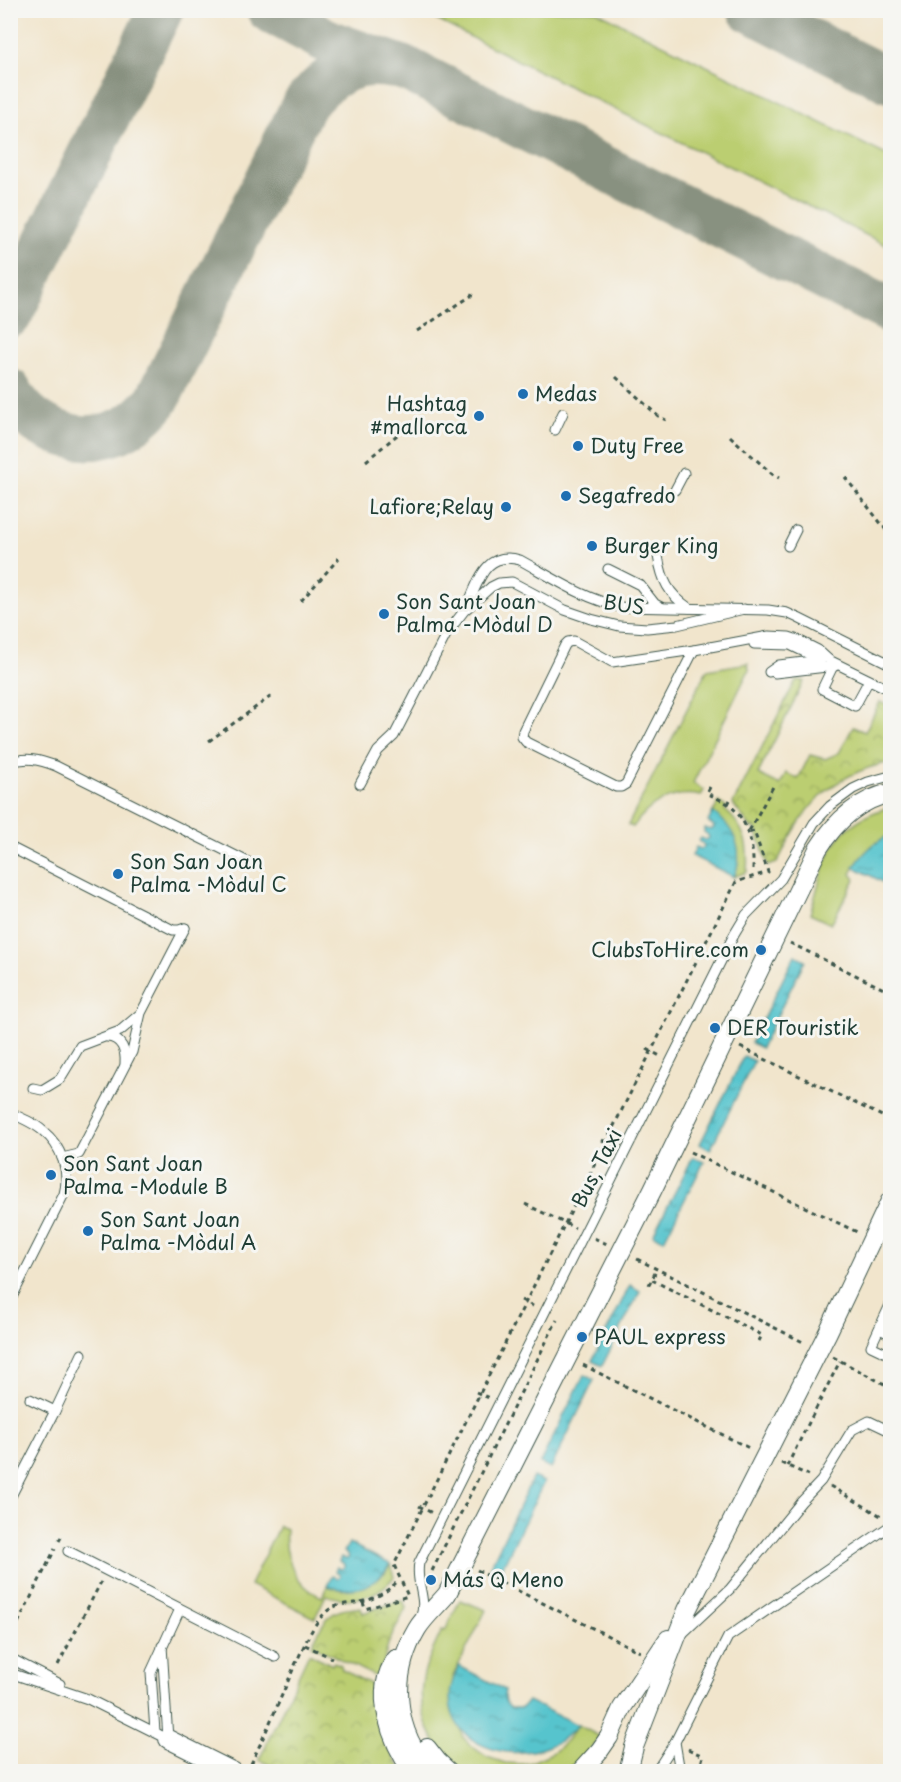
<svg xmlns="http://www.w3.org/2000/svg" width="901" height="1782" font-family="'Playpen Sans',sans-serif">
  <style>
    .grass { fill: #bbce71; stroke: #6d8652; stroke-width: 1.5 }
    .park { fill: url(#park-crowns); stroke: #6d8652; stroke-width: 1.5 }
    .water { fill: url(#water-ripples); stroke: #3a8080; stroke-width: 1.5 }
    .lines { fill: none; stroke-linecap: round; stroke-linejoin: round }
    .taxiway { stroke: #889180; stroke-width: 45 }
    .lane-casing { stroke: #3e564b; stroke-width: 11 }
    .street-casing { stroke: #3e564b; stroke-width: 20 }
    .path { stroke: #3e564b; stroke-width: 3; stroke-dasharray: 4.5 4.5; stroke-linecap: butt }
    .lane { stroke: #fff; stroke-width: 9 }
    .street { stroke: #fff; stroke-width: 18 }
    .poi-dot { fill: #1f6fb2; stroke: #f6f6f2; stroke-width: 2 }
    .labels { text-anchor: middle; stroke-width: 6; stroke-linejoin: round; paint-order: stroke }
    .poi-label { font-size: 20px; fill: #1f3d34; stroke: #f6f6f2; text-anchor: start }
    .street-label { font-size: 20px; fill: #1f3d34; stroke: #f6f6f2 }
  </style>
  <defs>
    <pattern id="park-crowns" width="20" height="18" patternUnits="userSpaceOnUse" patternTransform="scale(1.5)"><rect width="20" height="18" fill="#bbce71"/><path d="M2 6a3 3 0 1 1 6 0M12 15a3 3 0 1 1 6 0" fill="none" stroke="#97a85e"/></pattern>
    <pattern id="water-ripples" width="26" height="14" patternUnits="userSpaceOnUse" patternTransform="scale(1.5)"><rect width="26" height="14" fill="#56c4cd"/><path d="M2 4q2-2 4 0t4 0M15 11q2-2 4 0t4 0" fill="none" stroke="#47a0a7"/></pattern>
  </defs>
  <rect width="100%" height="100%" fill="#f6f6f2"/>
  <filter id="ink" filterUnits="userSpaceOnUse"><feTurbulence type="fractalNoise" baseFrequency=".0167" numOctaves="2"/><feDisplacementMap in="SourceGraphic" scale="12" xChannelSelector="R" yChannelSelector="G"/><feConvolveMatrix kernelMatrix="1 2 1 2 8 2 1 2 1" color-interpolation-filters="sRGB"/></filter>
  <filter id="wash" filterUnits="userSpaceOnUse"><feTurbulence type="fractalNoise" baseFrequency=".008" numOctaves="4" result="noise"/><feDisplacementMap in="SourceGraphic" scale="24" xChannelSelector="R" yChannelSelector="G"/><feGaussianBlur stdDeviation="1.35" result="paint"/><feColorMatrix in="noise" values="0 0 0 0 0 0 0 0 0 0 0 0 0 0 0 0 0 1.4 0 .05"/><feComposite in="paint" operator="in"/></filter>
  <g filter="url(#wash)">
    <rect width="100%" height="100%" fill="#f1e5cc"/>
    <!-- grass -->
    <g class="grass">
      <path d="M419 11H596L890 157V247Z"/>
      <path d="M748 663 749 670 693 783 704 790 701 796C672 790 649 804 633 827L628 825 707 670Z"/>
      <path d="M719 802 726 807 725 810C746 828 749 846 747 872L734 877C745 852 734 828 713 812Z"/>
      <path d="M890 807V835C871 844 860 856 851 874L855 879 831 924 810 914C826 860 829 824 890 807Z"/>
      <path d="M279 1526 286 1529C283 1556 295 1586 322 1597L327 1586 343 1590 385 1573 390 1564 394 1577C377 1598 351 1604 326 1595L315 1618 250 1585Z"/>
      <path d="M460 1600 486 1610 453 1676 462 1736 470 1745 487 1757 505 1763 523 1764 532 1762 554 1752 567 1740 578 1725 601 1737 573 1771 461 1772C433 1750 416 1713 423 1678 426 1661 435 1646 442 1630L445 1631Z"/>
    </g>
    <!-- park -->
    <g class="park">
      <path d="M798 680 804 681 758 774 780 785 786 773 798 779 810 755 825 759 839 753 853 727 865 732 880 702 890 707V762C826 776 805 807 777 863L768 866 755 827 751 828 733 804 795 682Z"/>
      <path d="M403 1600 406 1608 388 1644 380 1679 312 1645C319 1631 325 1614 342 1610 348 1608 354 1609 361 1607L363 1613Z"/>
      <path d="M309 1653 332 1665 334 1662 341 1665 342 1670 379 1688 391 1752 402 1771H282L259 1760Z"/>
    </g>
    <!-- water -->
    <g class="water">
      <path d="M713 812C735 828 745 851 734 877L692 856 696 847 701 849 704 847 703 844 699 841 701 838 706 840 709 838 708 835 704 832 705 828 710 830 714 828 713 825 708 822Z"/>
      <path d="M890 835V886L854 867C864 852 874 842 890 835Z"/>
      <path d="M795 955 805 960 761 1048 751 1043Z"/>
      <path d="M744 1056 754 1061 710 1150 700 1144Z"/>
      <path d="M693 1157 704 1162 664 1240 653 1235Z"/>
      <path d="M630 1285 640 1291 602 1366 592 1361Z"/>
      <path d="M584 1375 594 1380 551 1468 540 1463Z"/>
      <path d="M533 1477 544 1482 500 1572 490 1567Z"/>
      <path d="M349 1543 390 1564C376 1588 353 1594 327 1586L332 1576 337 1578 340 1576 339 1573 335 1571 337 1567 341 1569 344 1567V1564L339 1561 341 1557 346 1559 349 1558 348 1554 344 1552Z"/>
      <path d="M459 1666 505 1690C503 1698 504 1703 511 1708H522L528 1701 578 1725C529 1782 418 1744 459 1666Z"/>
    </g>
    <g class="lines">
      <!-- taxiway -->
      <g class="taxiway">
        <path d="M269 10 331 43 409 70 890 311"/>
        <path d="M750 10 890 81"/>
        <path d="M10 315 161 10"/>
        <path d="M10 391C18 407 31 419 46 427 88 449 129 436 157 400L303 106C327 76 351 59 392 66"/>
      </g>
    </g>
  </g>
  <g filter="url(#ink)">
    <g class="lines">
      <!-- lane casing -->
      <g class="lane-casing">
        <g id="lane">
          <path d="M555 430 563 413"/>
          <path d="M675 490 684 473"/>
          <path d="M788 546 796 530"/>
          <path d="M658 556C662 580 668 594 689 608"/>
          <path d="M608 569 640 585 655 604 661 607"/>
          <path d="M467 606C479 581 485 550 520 560 553 578 584 599 621 607L768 610 787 613 798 618 890 664"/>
          <path d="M574 641 612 662 694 650 626 784 621 787H616L526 742 522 737 523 731 565 645 568 642Z"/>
          <path d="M754 644 790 645 821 660"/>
          <path d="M694 650 769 636 789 637 798 640 818 650 829 660 890 690"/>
          <path d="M833 666 822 689 855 706 869 680"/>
          <path d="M769 672 779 665 821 660"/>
          <path d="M775 673 835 666"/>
          <path d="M10 763C26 756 40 760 56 766L248 862"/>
          <path d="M360 784 378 751 394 736 447 633 464 611 491 587 499 583 512 582 565 610 591 619 619 626 647 628 677 625 744 609"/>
          <path d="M10 847 173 930H179L185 928"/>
          <path d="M107 1037C122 1038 126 1051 125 1064"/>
          <path d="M33 1088 42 1090 60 1079 80 1046 120 1031 140 1014"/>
          <path d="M10 1113C22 1118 34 1123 43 1131 62 1146 70 1172 64 1194L10 1301"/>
          <path d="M62 1158 79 1154 132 1052 141 1013 185 928"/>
          <path d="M890 1305 871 1346 890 1355"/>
          <path d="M879 1329 890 1334"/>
          <path d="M55 1411 82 1354"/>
          <path d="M10 1498 55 1411 30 1399"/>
          <path d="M68 1551 275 1657"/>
          <path d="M421 1616C427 1598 415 1582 419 1563L734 935 746 915 781 879 814 823 830 806 853 789 868 782 890 776"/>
          <path d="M682 1634 730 1589 801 1502 821 1481 852 1430 869 1421 890 1431"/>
          <path d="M10 1658 60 1684"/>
          <path d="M10 1673 88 1699 168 1739 162 1646"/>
          <path d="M155 1732 151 1672 180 1609"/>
          <path d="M658 1772 659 1767 675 1742"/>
          <path d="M680 1772 675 1742 728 1637 890 1526"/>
        </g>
      </g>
      <!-- street casing -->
      <g class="street-casing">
        <g id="street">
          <path d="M396 1659C372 1692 391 1742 413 1772"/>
          <path d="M168 1739 234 1772"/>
          <path d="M427 1748 438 1762 449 1772"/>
          <path d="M431 1772C394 1732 389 1676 417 1629 424 1617 438 1605 447 1594L653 1189 818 849C835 822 859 800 890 793"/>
          <path d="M580 1772 600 1750 609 1737 622 1708 668 1639"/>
          <path d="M628 1772 634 1747 687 1610 828 1332 890 1201"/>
        </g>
      </g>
      <!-- path -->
      <g class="path">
        <path d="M417 331 471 296 473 291"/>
        <path d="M616 377 658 416 666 420"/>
        <path d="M730 436 772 474 779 478"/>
        <path d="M366 461 403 430 406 425"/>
        <path d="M845 477 886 530 890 533"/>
        <path d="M301 601 339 558"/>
        <path d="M209 741 270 697 273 692"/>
        <path d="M710 787 707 793C714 797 722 800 728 804 748 819 754 846 753 869"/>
        <path d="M728 804 731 798"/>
        <path d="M790 943 890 992"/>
        <path d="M740 1047 890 1120"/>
        <path d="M647 1049 660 1056"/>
        <path d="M602 1140 615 1147"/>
        <path d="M690 1152 857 1232"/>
        <path d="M525 1204 575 1228"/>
        <path d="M594 1238 607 1244"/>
        <path d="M637 1259 803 1342"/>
        <path d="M652 1280 762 1335 759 1341"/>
        <path d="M649 1285 657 1269"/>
        <path d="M521 1300 535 1307"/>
        <path d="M833 1357 890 1387"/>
        <path d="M583 1365 751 1449"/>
        <path d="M476 1392 489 1398"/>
        <path d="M781 1463 808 1475"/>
        <path d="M787 1466 840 1361"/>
        <path d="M830 1486 881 1516"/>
        <path d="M419 1506 432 1513"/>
        <path d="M59 1541 63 1533"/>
        <path d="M477 1570 640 1652"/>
        <path d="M432 1571 557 1320"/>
        <path d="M363 1602 365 1609 408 1596 394 1565 736 882 768 872 754 831 748 833 775 783"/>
        <path d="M10 1639 55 1549"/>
        <path d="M305 1645 332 1658"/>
        <path d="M58 1665 101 1582"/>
        <path d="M688 1749 703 1756 699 1772"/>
        <path d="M251 1764C266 1732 280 1700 294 1667 303 1649 311 1626 326 1612 337 1602 351 1605 365 1601 377 1598 387 1591 396 1583"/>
      </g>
      <!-- lane -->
      <use href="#lane" class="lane"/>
      <!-- street -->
      <use href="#street" class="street"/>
    </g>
  </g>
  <!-- markers -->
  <g class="poi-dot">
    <circle cx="523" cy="394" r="6"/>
    <circle cx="479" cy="416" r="6"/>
    <circle cx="578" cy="446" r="6"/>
    <circle cx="566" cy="496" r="6"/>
    <circle cx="506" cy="507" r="6"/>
    <circle cx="592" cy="546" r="6"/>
    <circle cx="384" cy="614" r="6"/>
    <circle cx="118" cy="874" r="6"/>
    <circle cx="761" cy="950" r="6"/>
    <circle cx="715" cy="1028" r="6"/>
    <circle cx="51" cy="1175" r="6"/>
    <circle cx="88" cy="1231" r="6"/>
    <circle cx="582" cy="1337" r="6"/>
    <circle cx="431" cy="1580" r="6"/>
  </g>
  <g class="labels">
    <!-- poi labels -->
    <g class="poi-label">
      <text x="535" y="401">Medas</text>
      <text x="467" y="411" text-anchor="end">Hashtag<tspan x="467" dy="23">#mallorca</tspan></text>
      <text x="590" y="453">Duty Free</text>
      <text x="578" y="503">Segafredo</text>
      <text x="494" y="514" text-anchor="end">Lafiore;Relay</text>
      <text x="604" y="553">Burger King</text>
      <text x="396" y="609">Son Sant Joan<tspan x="396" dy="23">Palma -Mòdul D</tspan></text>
      <text x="130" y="869">Son San Joan<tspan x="130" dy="23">Palma -Mòdul C</tspan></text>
      <text x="749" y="957" text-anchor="end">ClubsToHire.com</text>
      <text x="727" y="1035">DER Touristik</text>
      <text x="63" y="1171">Son Sant Joan<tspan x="63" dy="23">Palma -Module B</tspan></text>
      <text x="100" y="1227">Son Sant Joan<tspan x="100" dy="23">Palma -Mòdul A</tspan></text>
      <text x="594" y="1344">PAUL express</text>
      <text x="443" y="1587">Más Q Meno</text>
    </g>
    <!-- street labels -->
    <g class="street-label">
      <text transform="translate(624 605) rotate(8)" y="7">BUS</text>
      <text transform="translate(597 1168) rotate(-63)" y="7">Bus, Taxi</text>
    </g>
  </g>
  <!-- margin -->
  <rect width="901" height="1782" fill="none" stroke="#f6f6f2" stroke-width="36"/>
</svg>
